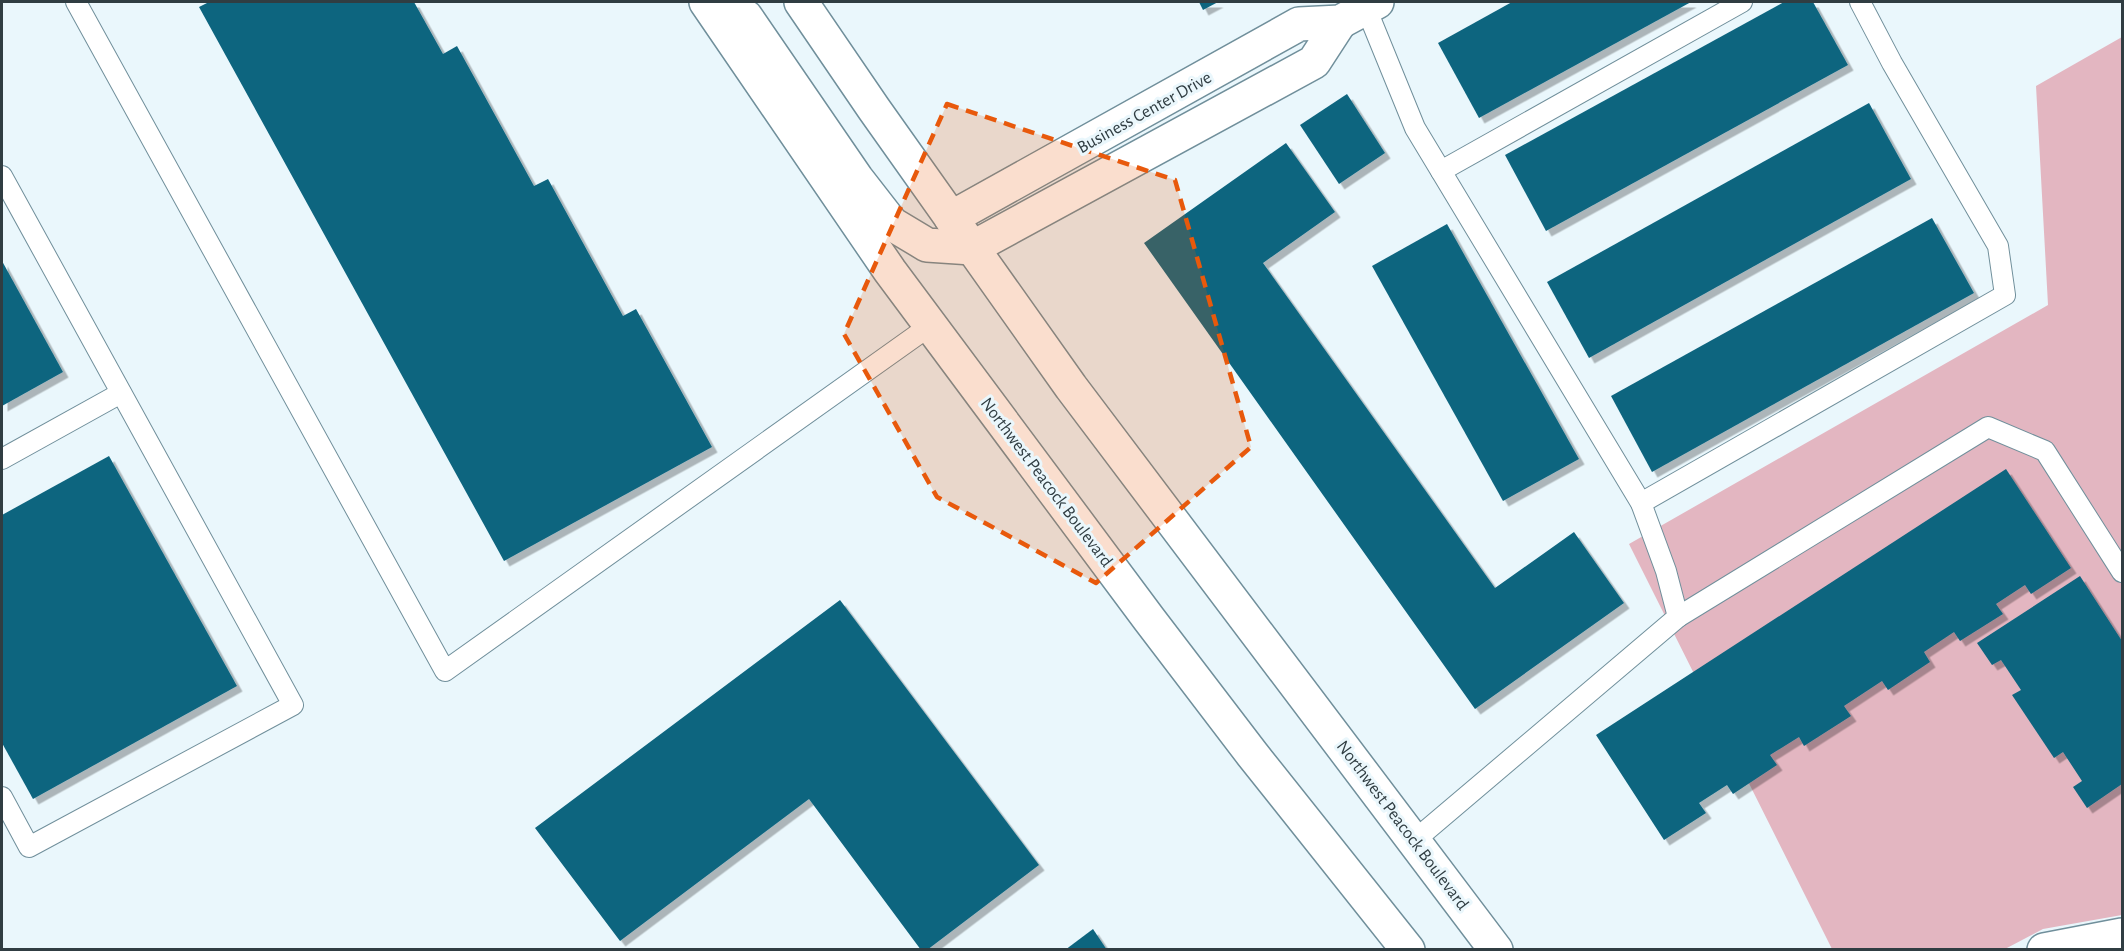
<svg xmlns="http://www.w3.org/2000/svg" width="2124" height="951" font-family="'Alegreya Sans',sans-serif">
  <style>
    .green { fill: #e3b6c1 }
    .building { fill: #11657f; filter: url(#shadow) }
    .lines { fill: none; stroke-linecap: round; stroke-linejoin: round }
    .lane-casing { stroke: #708f9b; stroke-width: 22 }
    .street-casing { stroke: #708f9b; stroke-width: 36 }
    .secondary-casing { stroke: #708f9b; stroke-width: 36 }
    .lane { stroke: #fff; stroke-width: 20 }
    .street { stroke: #fff; stroke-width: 33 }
    .secondary { stroke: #fff; stroke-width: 33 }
    .marked { fill: #e8590c; fill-opacity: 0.2; stroke: #e8590c; stroke-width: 4.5; stroke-dasharray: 12 8; stroke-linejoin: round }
    .labels { text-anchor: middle; stroke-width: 6; stroke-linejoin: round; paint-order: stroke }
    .street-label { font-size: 18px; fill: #303d42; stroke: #eaf7fc }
  </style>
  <defs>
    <filter id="shadow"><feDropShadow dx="5.5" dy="5.5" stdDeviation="0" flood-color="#0004"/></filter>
  </defs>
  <rect width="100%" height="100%" fill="#eaf7fc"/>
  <!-- green -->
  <path class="green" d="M2122 37V915L2043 929 2005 949H1832L1629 544 2048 305 2036 86Z"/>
  <!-- building -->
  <g class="building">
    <path d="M209 2H414L443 54 457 46 534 186 548 179 623 316 636 309 712 447 504 561 199 7Z"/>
    <path d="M1199 2H1218L1203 10Z"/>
    <path d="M1512 2H1691L1479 118 1438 43Z"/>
    <path d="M1784 2H1813L1848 65 1546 231 1505 155Z"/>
    <path d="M1347 94 1385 153 1339 184 1300 125Z"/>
    <path d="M1869 103 1911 179 1589 358 1547 282Z"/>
    <path d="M1286 143 1335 212 1263 263 1495 588 1574 532 1624 603 1475 709 1144 243Z"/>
    <path d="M1932 218 1974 293 1652 472 1611 396Z"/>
    <path d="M1447 224 1579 459 1503 501 1372 266Z"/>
    <path d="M2 261 63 372 2 406Z"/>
    <path d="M109 456 237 686 33 799 2 743V515Z"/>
    <path d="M2006 469 2071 568 2031 594 2025 585 1996 604 2003 614 1960 641 1954 632 1924 652 1930 662 1888 690 1882 681 1844 706 1851 716 1804 746 1799 737 1770 755 1777 765 1733 794 1727 785 1699 803 1706 813 1664 840 1596 735Z"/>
    <path d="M2080 576 2122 641V784L2087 808 2073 787 2082 781 2063 752 2054 758 2012 695 2021 690 2001 660 1992 665 1977 643Z"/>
    <path d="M840 600 1039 865 927 950H921L809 799 620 941 535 828Z"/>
    <path d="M1093 929 1107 950H1065Z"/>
  </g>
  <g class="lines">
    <!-- lane casing -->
    <g class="lane-casing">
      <g id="lane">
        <path d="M76 2 445 671 931 325"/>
        <path d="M1366 8 1415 128 1641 503 1666 571 1678 617 1415 840"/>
        <path d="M1441 171 1742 2"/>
        <path d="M2 176 293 705 29 847 2 797"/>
        <path d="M2 459 121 393"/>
        <path d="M1641 503 2005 295 1998 246 1892 63 1860 2"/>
        <path d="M1678 617 1988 427 2045 451 2122 572"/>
      </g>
    </g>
    <!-- street casing -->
    <g class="street-casing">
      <g id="street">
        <path d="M951 218 1299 24 1340 22 1377 2"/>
        <path d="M972 248 1314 62 1340 22"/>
        <path d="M2044 950 2122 935"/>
      </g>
    </g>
    <!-- secondary casing -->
    <g class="secondary-casing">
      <g id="secondary">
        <path d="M706 2 890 271 1149 619 1252 754 1408 950"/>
        <path d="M725 2 746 17 857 179 892 224 927 245 972 248"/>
        <path d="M801 2 874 109 1071 387 1496 950"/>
      </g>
    </g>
    <!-- lane -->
    <use href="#lane" class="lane"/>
    <!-- street -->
    <use href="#street" class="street"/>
    <!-- secondary -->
    <use href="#secondary" class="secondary"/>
  </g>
  <!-- marked area -->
  <path class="marked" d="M947 104 1175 180 1251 447 1096 583 937 497 844 334Z"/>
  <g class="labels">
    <!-- street labels -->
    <g class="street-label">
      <text transform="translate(1144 112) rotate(-29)" y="6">Business Center Drive</text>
      <text transform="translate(1047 482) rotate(53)" y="6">Northwest Peacock Boulevard</text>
      <text transform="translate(1403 825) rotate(53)" y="6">Northwest Peacock Boulevard</text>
    </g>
  </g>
  <!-- border -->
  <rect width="2124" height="951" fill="none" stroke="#303d42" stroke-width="6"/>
</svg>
